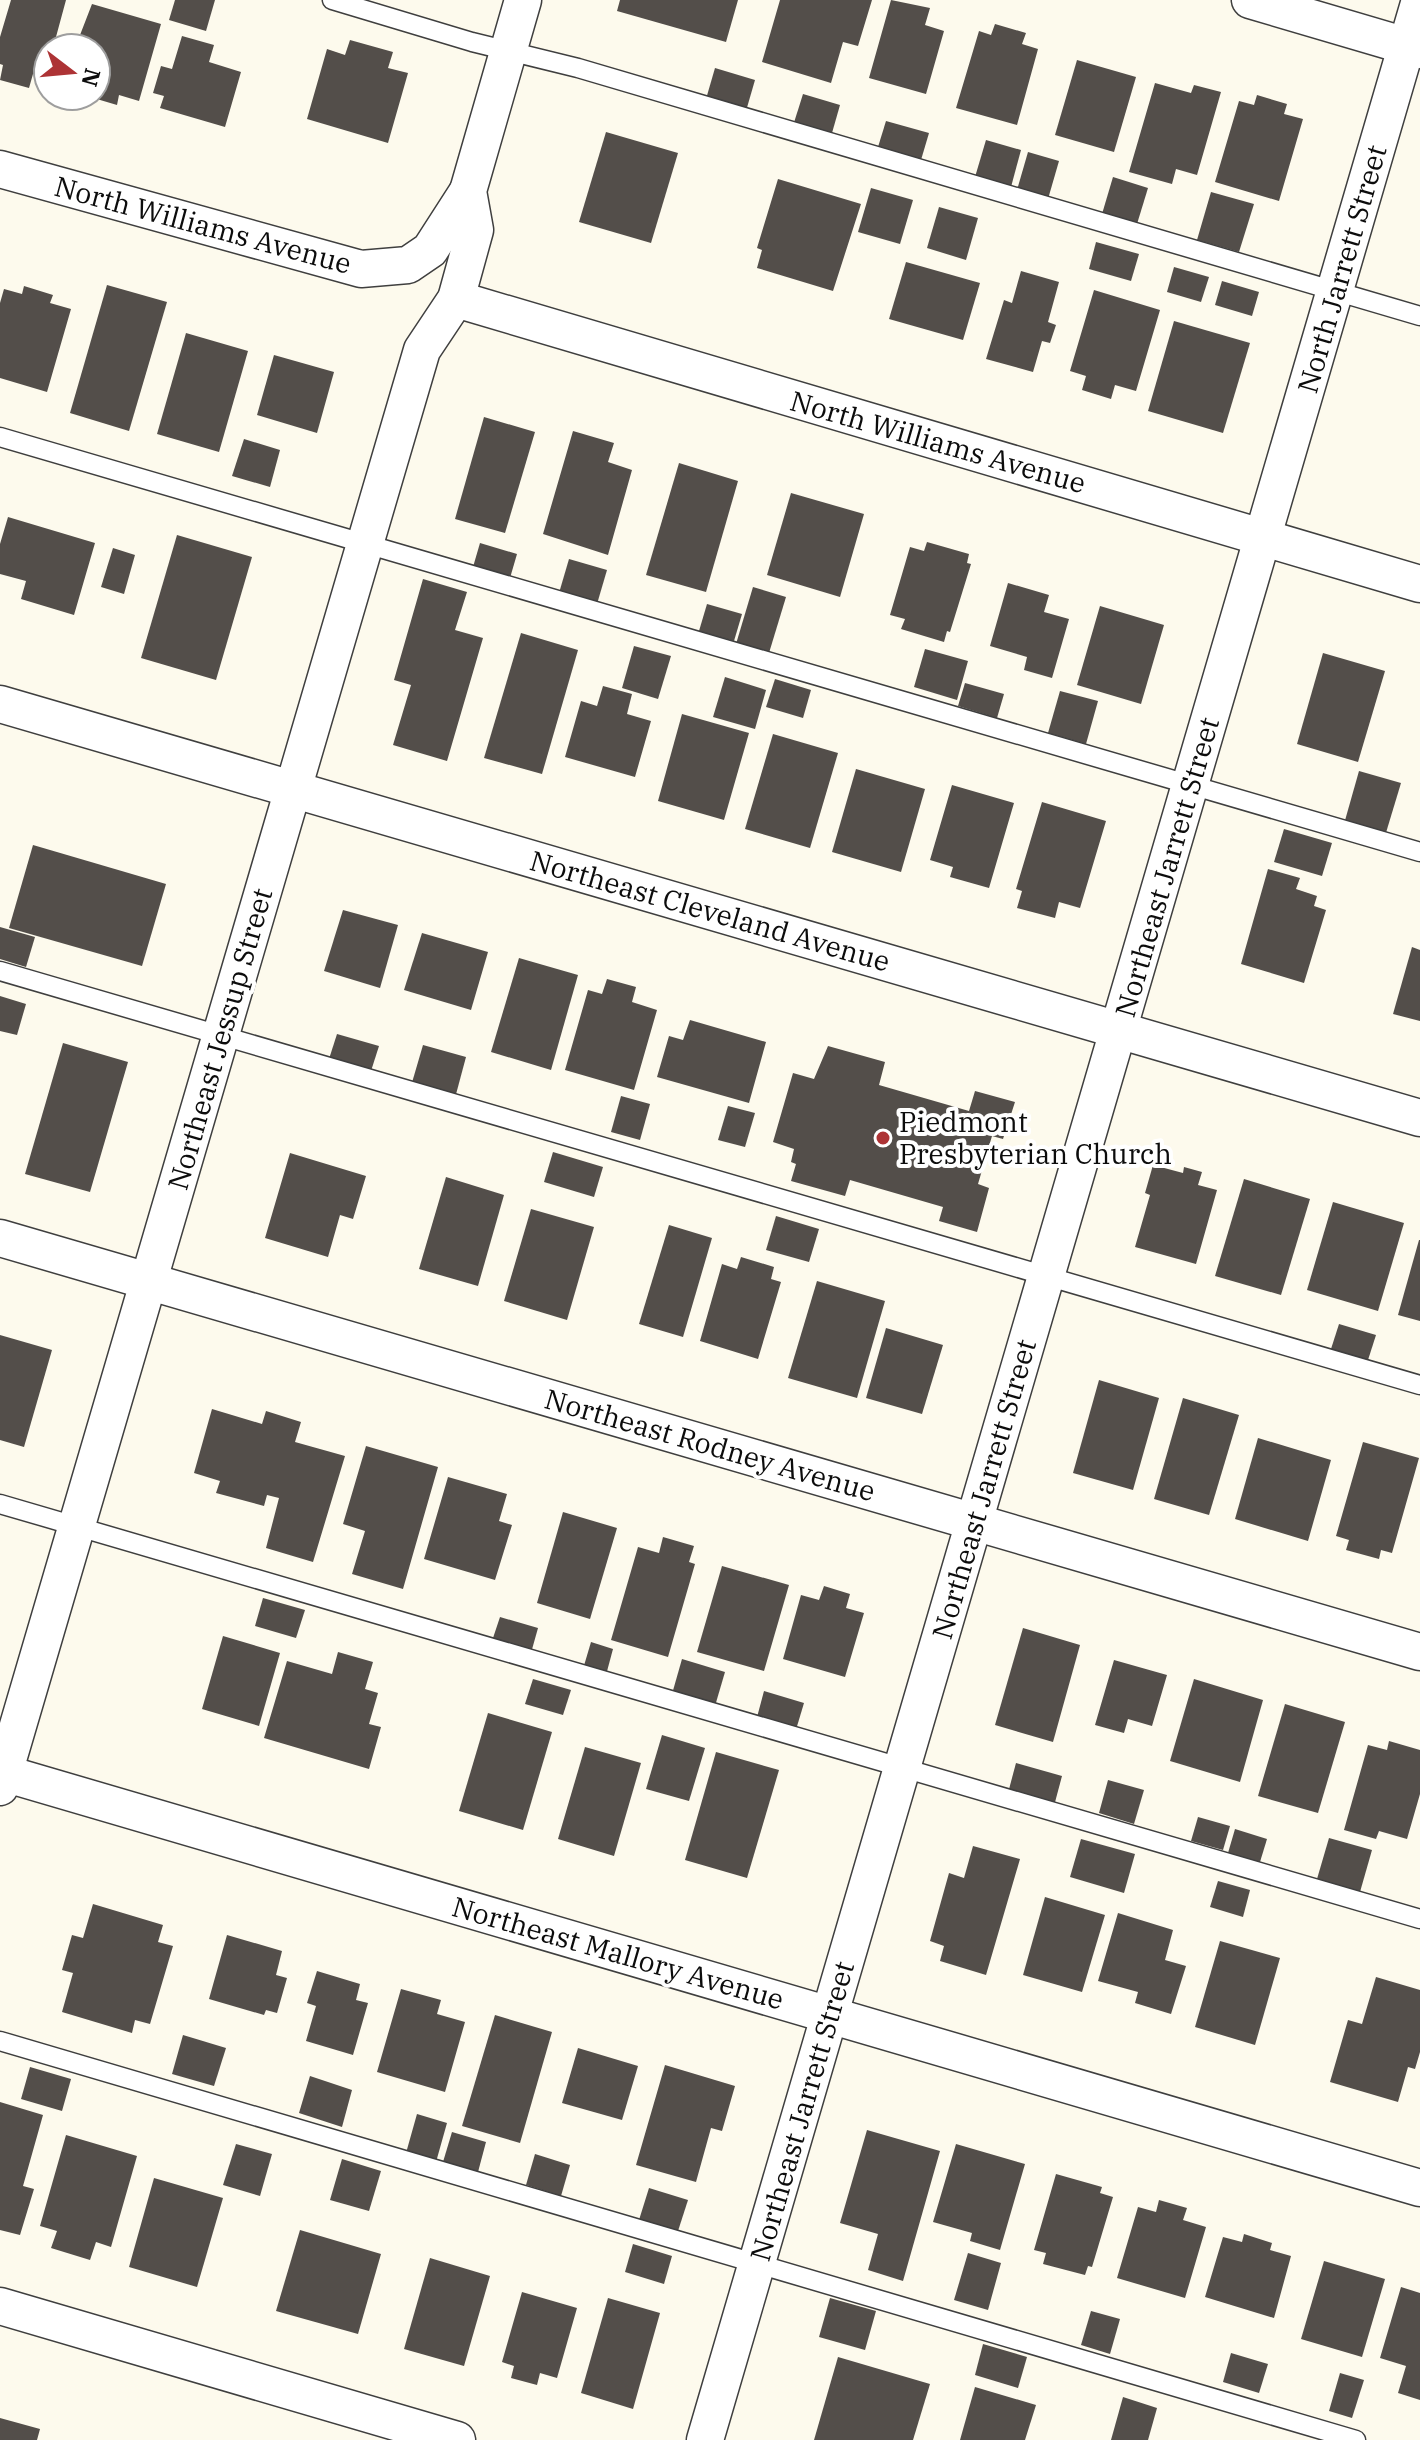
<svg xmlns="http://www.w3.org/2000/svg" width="1420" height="2440" font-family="'IBM Plex Serif',serif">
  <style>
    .building { fill: #534e4a }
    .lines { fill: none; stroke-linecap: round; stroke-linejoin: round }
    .service-casing { stroke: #3f3f3f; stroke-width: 21 }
    .minor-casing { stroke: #3f3f3f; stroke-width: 39 }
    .service { stroke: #fff; stroke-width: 18 }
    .minor { stroke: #fff; stroke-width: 36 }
    .poi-dot { fill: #ad3335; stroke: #fff; stroke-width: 3 }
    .labels { text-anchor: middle; stroke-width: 8; stroke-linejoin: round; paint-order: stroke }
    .street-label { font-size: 28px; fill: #0c0c0c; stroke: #fff }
    .poi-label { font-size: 28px; fill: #0c0c0c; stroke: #fff; text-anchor: start }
  </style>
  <rect width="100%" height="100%" fill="#fdfaed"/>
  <!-- building -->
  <g class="building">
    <path d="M11 0H66L53 48H48L44 77 33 74 29 88 0 80 3 65 0 64V37Z"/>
    <path d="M175 0H215L206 31 169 20Z"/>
    <path d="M620 0H738L726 42 617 11Z"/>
    <path d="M780 0H872L858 46 843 42 831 83 762 62Z"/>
    <path d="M891 0 930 8 925 25 944 31 926 94 869 78Z"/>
    <path d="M92 4 161 24 139 101 119 95 117 105 90 97 96 96V48H75Z"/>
    <path d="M995 24 1026 33 1022 44 1038 49 1017 125 956 108 979 31 991 35Z"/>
    <path d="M182 36 214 45 209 62 241 72 225 127 160 108 164 96 153 93 161 66 172 69Z"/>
    <path d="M350 40 393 52 388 68 408 73 388 143 307 119 327 49 345 55Z"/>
    <path d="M1077 60 1136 77 1114 152 1055 135Z"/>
    <path d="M715 68 755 80 746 111 706 99Z"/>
    <path d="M1155 83 1191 93 1194 85 1221 92 1197 175 1176 169 1172 184 1129 172Z"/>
    <path d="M803 94 840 105 830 140 792 129Z"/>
    <path d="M1257 95 1287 104 1284 114 1303 119 1279 201 1215 182 1239 101 1254 105Z"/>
    <path d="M886 121 929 133 921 160 878 147Z"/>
    <path d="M606 132 678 153 651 243 579 222Z"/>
    <path d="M986 140 1021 150 1011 187 975 177Z"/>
    <path d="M1028 152 1059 161 1048 199 1017 190Z"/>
    <path d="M1113 177 1148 188 1137 224 1102 214Z"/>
    <path d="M778 179 861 204 833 291 757 268 762 250 757 248Z"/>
    <path d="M871 188 913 200 900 244 858 232Z"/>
    <path d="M1211 192 1254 204 1239 252 1197 240Z"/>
    <path d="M939 207 978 218 966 260 927 248Z"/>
    <path d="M1096 242 1139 254 1131 281 1089 269Z"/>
    <path d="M906 262 980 283 963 340 889 319Z"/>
    <path d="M1174 267 1209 277 1201 302 1167 292Z"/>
    <path d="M1021 271 1059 282 1048 322 1056 325 1050 343 1042 341 1033 372 986 359 1004 300 1012 303Z"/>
    <path d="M1222 281 1259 292 1252 316 1215 305Z"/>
    <path d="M107 285 167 302 129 431 70 413Z"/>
    <path d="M24 286 53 295 50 303 71 309 47 392 0 378V303L4 289 22 294Z"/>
    <path d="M1094 290 1160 310 1136 391 1115 385 1111 399 1082 390 1086 376 1070 371Z"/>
    <path d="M1174 321 1250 343 1223 433 1148 411Z"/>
    <path d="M186 333 248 351 219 452 157 434Z"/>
    <path d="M274 355 334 372 317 433 257 415Z"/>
    <path d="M484 417 535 432 505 533 455 519Z"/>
    <path d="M573 431 614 443 608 462 632 470 608 555 543 534Z"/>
    <path d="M244 439 280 450 270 487 232 476Z"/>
    <path d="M679 463 738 481 706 592 646 575Z"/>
    <path d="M791 493 864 514 840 597 767 575Z"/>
    <path d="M8 517 95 543 74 615 21 599 26 581 0 574V544Z"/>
    <path d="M177 535 252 557 216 680 141 658Z"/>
    <path d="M927 542 969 554 967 563 971 564 950 632 947 631 944 642 901 629 905 619 890 615 910 547 924 551Z"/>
    <path d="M480 543 517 554 510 578 473 567Z"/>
    <path d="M113 548 135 555 124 594 101 587Z"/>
    <path d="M569 559 607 570 597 604 559 593Z"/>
    <path d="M423 579 467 592 455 630 483 638 447 761 393 745 411 685 394 680Z"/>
    <path d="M1008 583 1049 595 1044 612 1069 619 1052 678 1024 670 1027 657 990 646Z"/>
    <path d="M753 587 786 597 769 653 736 644Z"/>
    <path d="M707 604 742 614 734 641 699 631Z"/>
    <path d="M1100 606 1164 625 1141 704 1077 685Z"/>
    <path d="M521 633 578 650 542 774 484 758Z"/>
    <path d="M634 646 671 656 658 699 622 688Z"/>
    <path d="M925 649 968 661 957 700 914 687Z"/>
    <path d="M1323 653 1385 671 1358 762 1297 744Z"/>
    <path d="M725 677 766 690 755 729 713 717Z"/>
    <path d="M775 679 811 690 803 718 766 707Z"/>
    <path d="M965 683 1004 694 997 718 958 706Z"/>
    <path d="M603 686 632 694 627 714 651 721 635 777 565 757 581 701 597 706Z"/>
    <path d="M1060 691 1098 701 1086 744 1048 733Z"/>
    <path d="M682 714 749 733 724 820 658 801Z"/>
    <path d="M773 734 838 753 810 848 745 829Z"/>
    <path d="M856 769 925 789 901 872 832 852Z"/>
    <path d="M1359 771 1401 783 1385 836 1344 824Z"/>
    <path d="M952 785 1014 803 989 888 950 877 953 867 930 860Z"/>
    <path d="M1042 802 1106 821 1080 908 1059 902 1055 918 1017 908 1022 891 1016 889Z"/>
    <path d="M1284 829 1332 843 1322 876 1274 862Z"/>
    <path d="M33 845 166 884 142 966 9 928Z"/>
    <path d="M1268 869 1300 878 1296 889 1317 896 1314 906 1326 910 1304 983 1241 964Z"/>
    <path d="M343 910 398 925 380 988 324 971Z"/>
    <path d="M0 927 35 937 26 967 0 959Z"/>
    <path d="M422 933 488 952 471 1010 404 990Z"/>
    <path d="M1412 947 1420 950V1021L1393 1014Z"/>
    <path d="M519 958 578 975 551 1070 491 1052Z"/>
    <path d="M607 979 636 987 632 1002 657 1010 634 1090 565 1070 588 990 602 994Z"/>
    <path d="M0 996 26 1004 17 1035 0 1031Z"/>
    <path d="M690 1020 766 1042 749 1103 657 1077 669 1036 683 1040Z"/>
    <path d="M337 1034 379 1046 371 1071 329 1059Z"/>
    <path d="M63 1043 128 1062 90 1192 25 1174Z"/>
    <path d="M423 1045 466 1057 455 1098 411 1086Z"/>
    <path d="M828 1046 885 1062 879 1085 969 1111 975 1091 1015 1102 1003 1139 992 1136 978 1184 989 1188 977 1232 939 1221 943 1207 850 1180 845 1196 791 1181 796 1164 791 1162 794 1149 773 1142 793 1073 814 1079Z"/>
    <path d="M621 1096 650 1104 640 1140 611 1132Z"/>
    <path d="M728 1106 755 1113 745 1147 718 1140Z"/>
    <path d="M553 1152 603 1167 594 1197 544 1182Z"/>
    <path d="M290 1153 366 1176 353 1219 340 1215 328 1257 265 1238Z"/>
    <path d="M1153 1165 1183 1173 1184 1167 1202 1172 1198 1185 1217 1190 1196 1264 1135 1247 1150 1195 1145 1193Z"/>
    <path d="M446 1177 504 1195 478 1286 419 1269Z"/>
    <path d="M1244 1179 1310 1199 1281 1295 1215 1276Z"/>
    <path d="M1333 1202 1404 1223 1378 1311 1307 1290Z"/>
    <path d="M531 1209 594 1227 567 1320 504 1301Z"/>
    <path d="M776 1216 819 1229 809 1262 766 1250Z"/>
    <path d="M669 1225 712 1238 683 1337 639 1324Z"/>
    <path d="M1419 1240H1420V1321L1398 1315Z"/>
    <path d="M741 1257 774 1267 771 1279 781 1282 758 1359 700 1341 722 1264 737 1269Z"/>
    <path d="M817 1281 885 1301 857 1398 788 1378Z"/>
    <path d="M1339 1324 1376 1335 1368 1360 1331 1349Z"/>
    <path d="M886 1328 943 1345 922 1414 866 1398Z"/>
    <path d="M0 1335 52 1350 24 1447 0 1440Z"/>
    <path d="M1099 1380 1159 1398 1133 1490 1073 1473Z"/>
    <path d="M1183 1398 1239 1415 1209 1515 1154 1499Z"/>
    <path d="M212 1409 262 1424 266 1411 301 1422 295 1442 345 1456 313 1562 266 1548 279 1498 267 1495 264 1506 216 1493 220 1481 194 1473Z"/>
    <path d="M1258 1438 1331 1460 1308 1541 1235 1519Z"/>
    <path d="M1363 1442 1419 1458 1392 1553 1381 1550 1379 1559 1346 1550 1349 1540 1336 1536Z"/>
    <path d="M366 1446 438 1467 403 1589 352 1574 365 1531 343 1524Z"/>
    <path d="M448 1477 507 1494 499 1521 512 1525 495 1580 424 1559Z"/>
    <path d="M563 1512 617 1528 590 1619 537 1603Z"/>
    <path d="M663 1537 694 1546 689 1562 695 1564 668 1657 611 1640 638 1547 659 1553Z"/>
    <path d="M722 1566 789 1585 764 1671 697 1652Z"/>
    <path d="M824 1586 850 1594 846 1608 864 1613 845 1677 783 1659 801 1595 819 1600Z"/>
    <path d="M263 1598 305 1610 296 1638 255 1626Z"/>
    <path d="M500 1617 538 1628 531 1653 492 1641Z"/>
    <path d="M1023 1628 1080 1645 1053 1742 995 1725Z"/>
    <path d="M223 1636 280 1653 259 1726 202 1709Z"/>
    <path d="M591 1642 613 1649 606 1675 583 1669Z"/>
    <path d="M338 1652 373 1662 365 1689 378 1693 369 1724 381 1727 369 1769 264 1738 287 1661 332 1674Z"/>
    <path d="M682 1659 725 1672 715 1706 672 1694Z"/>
    <path d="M1114 1660 1167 1675 1152 1726 1128 1719 1124 1733 1095 1725Z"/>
    <path d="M533 1679 571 1690 563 1715 525 1704Z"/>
    <path d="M1194 1679 1263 1700 1240 1782 1170 1761Z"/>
    <path d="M764 1691 804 1703 795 1733 756 1721Z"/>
    <path d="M1285 1704 1345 1722 1318 1813 1258 1796Z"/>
    <path d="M488 1713 552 1732 523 1830 459 1811Z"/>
    <path d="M662 1735 705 1748 689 1801 646 1789Z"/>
    <path d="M1389 1741 1420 1750V1794L1407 1839 1379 1831 1376 1839 1344 1830 1368 1745 1387 1750Z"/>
    <path d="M585 1747 641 1763 614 1856 558 1839Z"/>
    <path d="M716 1752 779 1770 747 1878 685 1860Z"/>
    <path d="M1016 1763 1062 1776 1054 1806 1008 1793Z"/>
    <path d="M1108 1780 1144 1790 1134 1824 1099 1813Z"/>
    <path d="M1198 1817 1230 1826 1223 1850 1191 1841Z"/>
    <path d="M1235 1829 1267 1839 1260 1862 1228 1853Z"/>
    <path d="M1329 1838 1372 1850 1360 1892 1317 1879Z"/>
    <path d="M1081 1839 1135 1854 1124 1893 1070 1877Z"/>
    <path d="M973 1846 1020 1859 986 1975 940 1961 944 1946 930 1941 949 1873 964 1878Z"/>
    <path d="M1218 1881 1250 1890 1243 1917 1210 1907Z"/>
    <path d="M1045 1897 1105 1915 1082 1992 1023 1975Z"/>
    <path d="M93 1904 163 1925 158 1942 173 1946 150 2024 135 2020 132 2033 62 2012 73 1973 62 1970 72 1935 83 1938Z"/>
    <path d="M1118 1913 1173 1930 1165 1960 1186 1966 1171 2014 1135 2003 1138 1992 1098 1981Z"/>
    <path d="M227 1935 282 1951 276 1975 287 1978 277 2013 266 2010 264 2015 209 1999Z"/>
    <path d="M1220 1941 1280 1958 1255 2045 1195 2027Z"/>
    <path d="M317 1971 360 1984 356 2000 368 2003 353 2055 306 2041 316 2006 307 2003Z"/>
    <path d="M1376 1977 1420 1990V2052L1415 2069 1408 2067 1398 2102 1330 2082 1348 2020 1362 2024Z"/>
    <path d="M401 1989 441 2000 437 2014 465 2022 445 2092 377 2072Z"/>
    <path d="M495 2015 552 2032 520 2143 462 2126Z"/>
    <path d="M183 2035 226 2048 214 2086 172 2074Z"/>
    <path d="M578 2048 638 2066 622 2120 562 2103Z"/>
    <path d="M665 2065 735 2086 722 2131 711 2128 696 2182 636 2165Z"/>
    <path d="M30 2067 71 2079 62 2111 21 2099Z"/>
    <path d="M310 2076 352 2090 342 2127 299 2113Z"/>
    <path d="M0 2102 43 2115 23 2186 34 2189 20 2235 0 2230Z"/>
    <path d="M417 2114 447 2123 436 2162 406 2153Z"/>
    <path d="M867 2130 940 2151 903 2281 868 2270 878 2234 840 2223Z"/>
    <path d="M452 2132 486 2142 478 2172 443 2162Z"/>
    <path d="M66 2135 137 2156 111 2247 96 2242 90 2260 51 2248 57 2231 40 2226Z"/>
    <path d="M236 2144 272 2154 260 2196 223 2185Z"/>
    <path d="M956 2144 1025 2164 1000 2250 970 2241 972 2233 933 2222Z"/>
    <path d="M535 2154 570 2165 561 2196 526 2185Z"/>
    <path d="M342 2159 381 2171 369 2211 330 2200Z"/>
    <path d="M1056 2174 1102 2187 1100 2193 1113 2197 1092 2267 1088 2266 1085 2275 1043 2264 1046 2253 1034 2250Z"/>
    <path d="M154 2178 223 2198 197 2287 129 2267Z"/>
    <path d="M649 2188 688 2200 678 2231 639 2220Z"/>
    <path d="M1159 2200 1187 2208 1183 2220 1206 2227 1185 2298 1117 2278 1138 2207 1156 2212Z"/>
    <path d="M300 2230 381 2254 358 2334 276 2311Z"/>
    <path d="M1244 2234 1272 2243 1270 2250 1291 2256 1274 2318 1205 2297 1223 2237 1242 2242Z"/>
    <path d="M633 2244 672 2256 664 2284 625 2272Z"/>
    <path d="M968 2253 1001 2263 988 2310 954 2300Z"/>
    <path d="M430 2258 490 2276 464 2366 404 2349Z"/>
    <path d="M1324 2261 1385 2279 1362 2357 1301 2339Z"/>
    <path d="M1401 2287 1420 2293V2400L1398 2393 1406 2366 1380 2358Z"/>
    <path d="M522 2292 577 2308 557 2378 540 2373 537 2385 511 2378 514 2366 502 2362Z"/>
    <path d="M608 2298 660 2313 633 2409 581 2393Z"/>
    <path d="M830 2298 876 2311 865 2350 819 2337Z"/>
    <path d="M1091 2311 1120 2319 1110 2354 1081 2345Z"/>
    <path d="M983 2344 1027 2357 1018 2388 975 2375Z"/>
    <path d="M1231 2353 1268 2364 1259 2393 1223 2382Z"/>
    <path d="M838 2357 930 2384 913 2440H814Z"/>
    <path d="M1340 2373 1364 2380 1352 2418 1329 2411Z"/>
    <path d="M975 2387 1036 2405 1025 2440H960Z"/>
    <path d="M1123 2397 1157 2408 1148 2440H1111Z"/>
    <path d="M0 2418 40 2429 37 2440H0Z"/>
  </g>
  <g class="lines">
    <!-- service casing -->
    <g class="service-casing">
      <g id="service">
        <path d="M332 0 472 42 578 68 1420 316"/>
        <path d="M0 437 1420 852"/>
        <path d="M0 971 1420 1385"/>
        <path d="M0 1504 1420 1919"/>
        <path d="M0 2041 1356 2440"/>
      </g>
    </g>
    <!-- minor casing -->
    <g class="minor-casing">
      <g id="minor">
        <path d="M1250 0 1420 50"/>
        <path d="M0 169 361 269 408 265 430 250 468 191"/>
        <path d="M456 299 1420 584"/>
        <path d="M0 704 1420 1118"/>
        <path d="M0 1238 1420 1652"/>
        <path d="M0 1772 1420 2188"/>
        <path d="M0 1787 422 350 456 299 475 230 468 191 523 0"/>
        <path d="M0 2306 457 2440"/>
        <path d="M705 2440 1420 0"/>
      </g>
    </g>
    <!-- service -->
    <use href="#service" class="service"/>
    <!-- minor -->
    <use href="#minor" class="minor"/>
  </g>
  <!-- markers -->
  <circle class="poi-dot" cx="883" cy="1138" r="8"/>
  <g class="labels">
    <!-- street labels -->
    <g class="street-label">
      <text transform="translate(203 225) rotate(15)" y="10">North Williams Avenue</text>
      <text transform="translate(1342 269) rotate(-74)" y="10">North Jarrett Street</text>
      <text transform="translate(938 442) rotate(16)" y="10">North Williams Avenue</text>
      <text transform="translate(1167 867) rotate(-74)" y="10">Northeast Jarrett Street</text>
      <text transform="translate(710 911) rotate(16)" y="10">Northeast Cleveland Avenue</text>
      <text transform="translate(220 1039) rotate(-74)" y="10">Northeast Jessup Street</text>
      <text transform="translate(710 1445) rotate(16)" y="10">Northeast Rodney Avenue</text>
      <text transform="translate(984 1489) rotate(-74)" y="10">Northeast Jarrett Street</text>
      <text transform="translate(618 1953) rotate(16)" y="10">Northeast Mallory Avenue</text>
      <text transform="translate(802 2111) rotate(-74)" y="10">Northeast Jarrett Street</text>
    </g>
    <!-- poi labels -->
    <g class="poi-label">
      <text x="899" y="1132">Piedmont<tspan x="899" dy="32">Presbyterian Church</tspan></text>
    </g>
  </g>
  <!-- north arrow -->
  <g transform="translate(72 72) rotate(106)"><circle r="38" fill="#ffffff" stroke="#9e9e9e" stroke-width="2"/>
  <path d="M0-6L14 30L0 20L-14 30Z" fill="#ad3335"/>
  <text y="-12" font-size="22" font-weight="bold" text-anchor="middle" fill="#0c0c0c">N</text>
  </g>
</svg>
